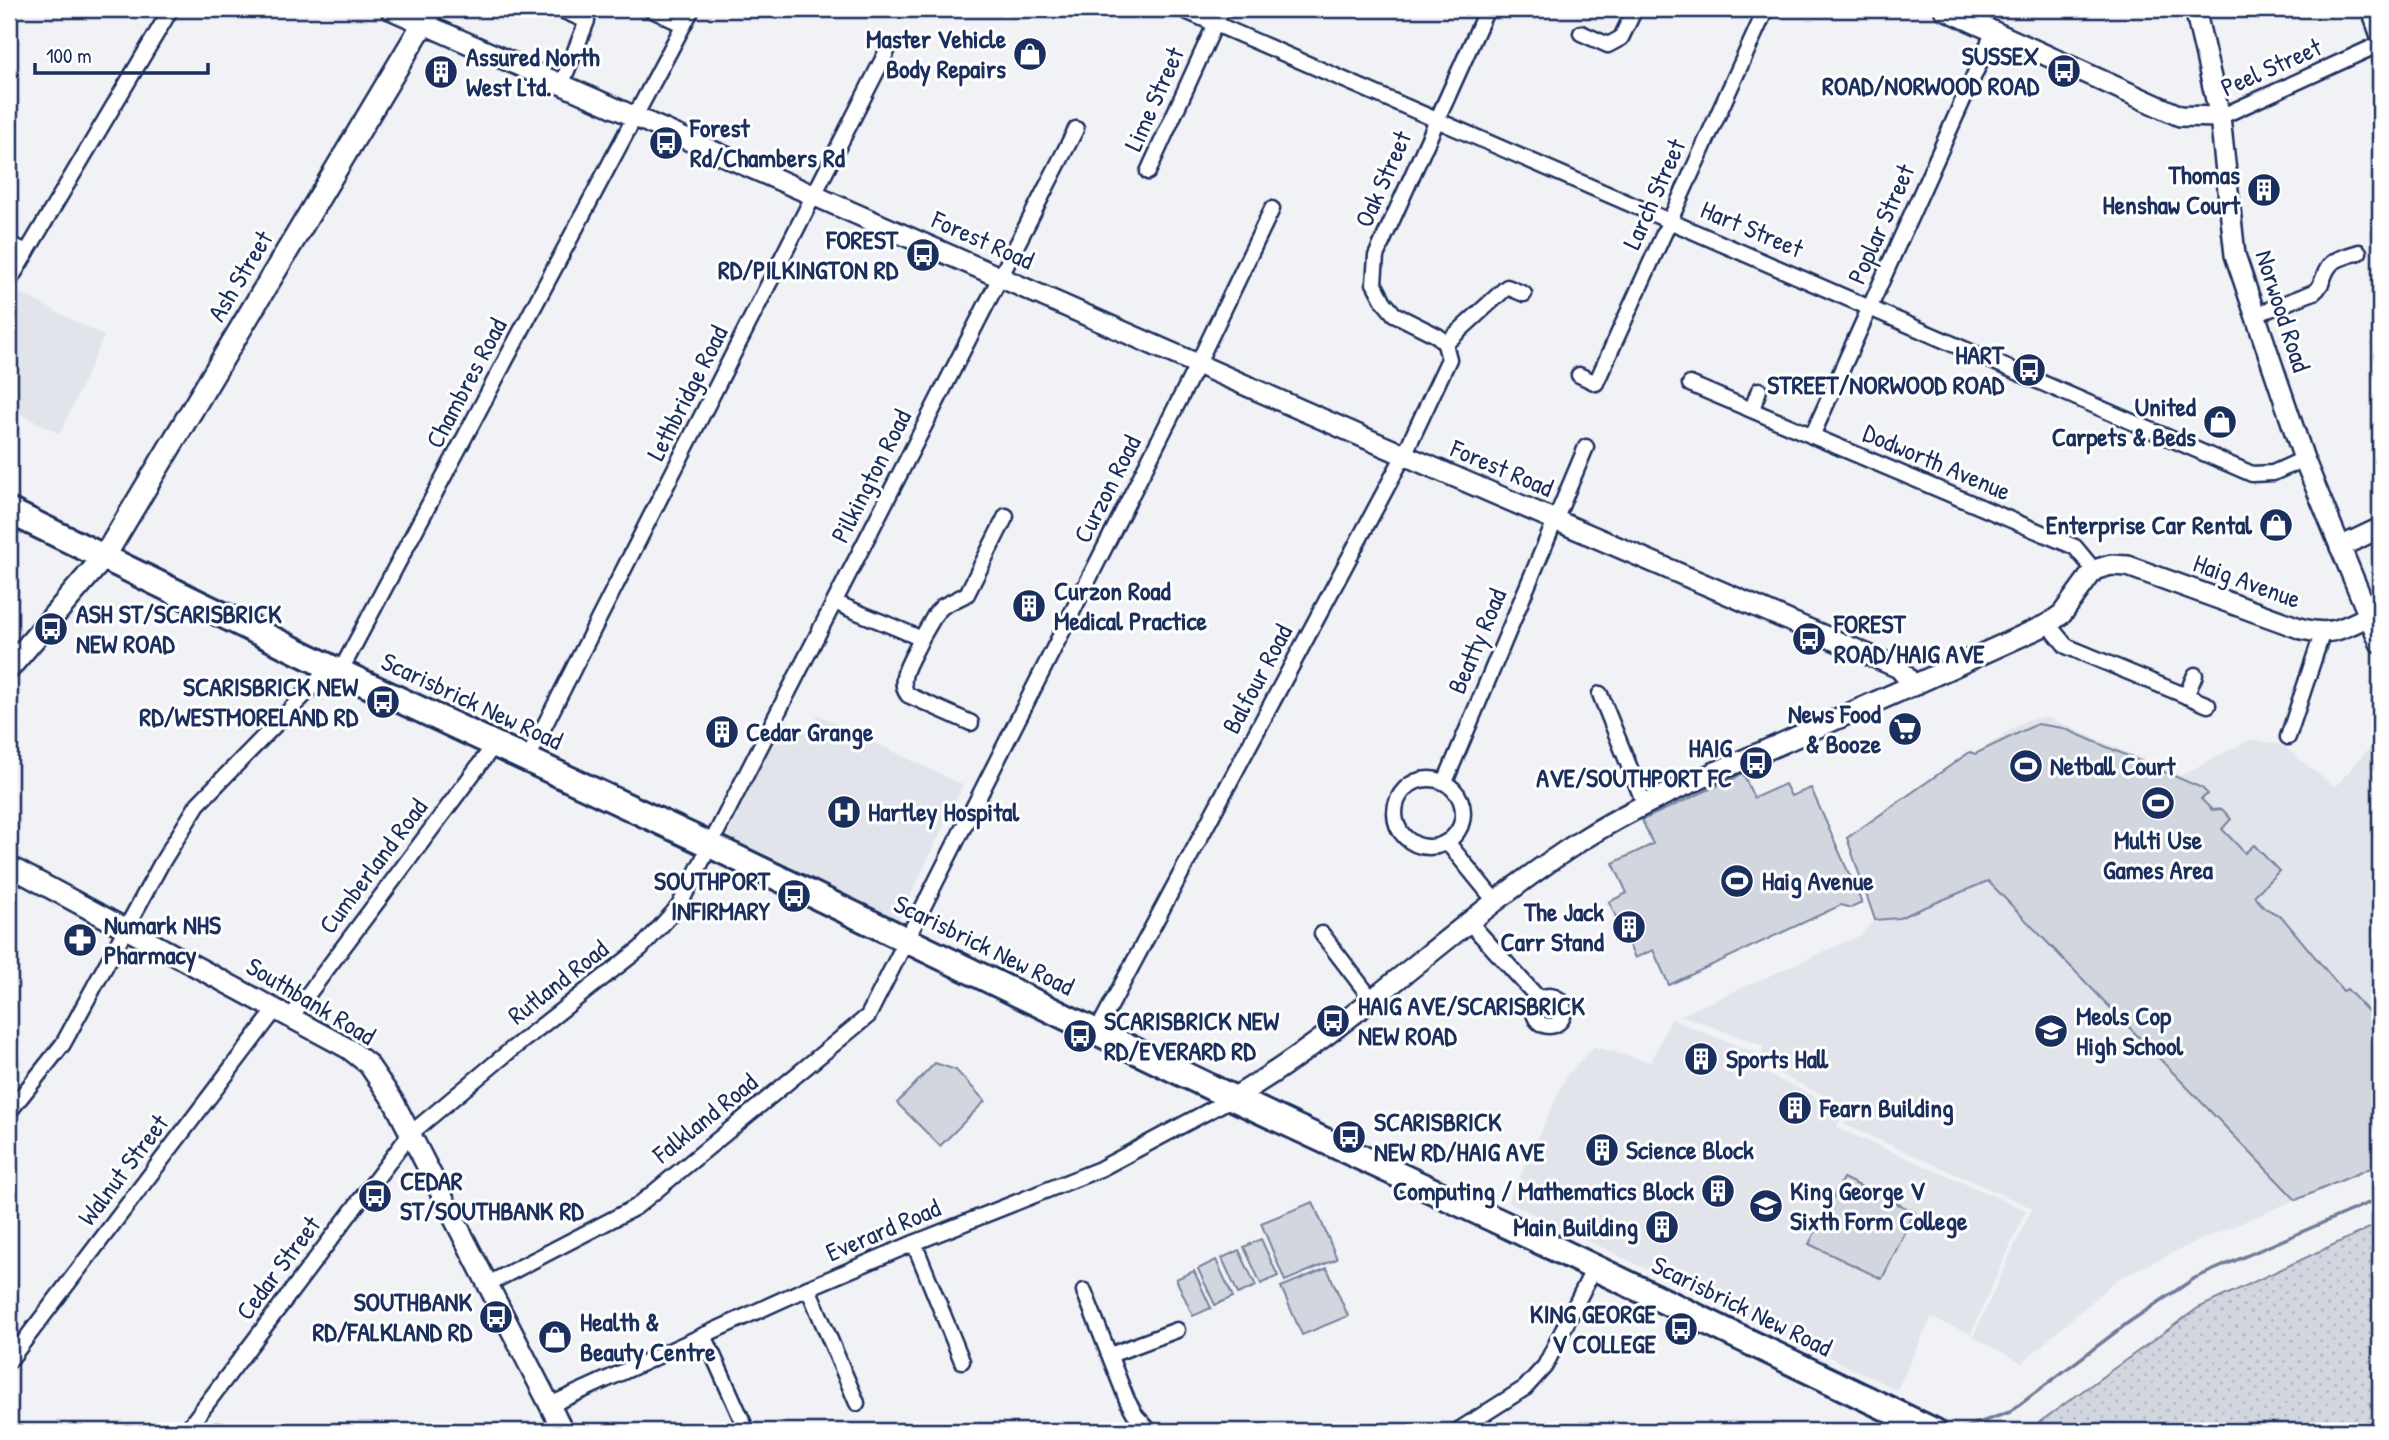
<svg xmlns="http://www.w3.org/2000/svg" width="2389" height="1440" font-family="'Patrick Hand',sans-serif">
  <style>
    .built { fill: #e1e4ea }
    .park { fill: url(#park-dots); stroke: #76829e; stroke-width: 2 }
    .garden { fill: #d2d6df; stroke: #76829e; stroke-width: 2 }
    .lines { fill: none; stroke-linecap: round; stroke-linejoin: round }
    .stream { stroke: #707c9a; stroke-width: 3.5 }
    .street-casing { stroke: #1b2f5e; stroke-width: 19 }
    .secondary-casing { stroke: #1b2f5e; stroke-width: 24 }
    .primary-casing { stroke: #1b2f5e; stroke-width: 26 }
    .highway-casing { stroke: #1b2f5e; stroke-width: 30 }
    .street { stroke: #fff; stroke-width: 14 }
    .secondary { stroke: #fff; stroke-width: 19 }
    .primary { stroke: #fff; stroke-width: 21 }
    .highway { stroke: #fff; stroke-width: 24 }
    .labels { text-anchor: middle; stroke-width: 6; stroke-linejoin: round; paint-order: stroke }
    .poi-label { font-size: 26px; font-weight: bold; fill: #1b2f5e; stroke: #fff; text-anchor: start }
    .street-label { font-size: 26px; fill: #1b2f5e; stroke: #fff }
  </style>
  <defs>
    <pattern id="park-dots" width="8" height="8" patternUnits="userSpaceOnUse" patternTransform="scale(1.75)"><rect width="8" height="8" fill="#d2d6df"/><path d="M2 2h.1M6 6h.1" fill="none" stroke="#b4b8c2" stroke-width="1.8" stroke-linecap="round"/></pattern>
  </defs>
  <rect width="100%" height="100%" fill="#f1f2f5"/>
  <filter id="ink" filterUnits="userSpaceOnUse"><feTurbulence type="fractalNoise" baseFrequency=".0143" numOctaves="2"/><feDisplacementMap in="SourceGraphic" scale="14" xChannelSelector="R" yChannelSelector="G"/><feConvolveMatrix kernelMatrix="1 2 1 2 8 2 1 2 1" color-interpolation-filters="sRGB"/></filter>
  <g filter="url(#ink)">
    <!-- built -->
    <g class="built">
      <path d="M18 292 104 336 60 434 9 408V307Z"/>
      <path d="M818 715 963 785 898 922 725 840 783 719 810 732Z"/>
      <path d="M2047 717 2180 776 2251 739 2282 745 2335 787 2380 736V1164L2194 1243 2117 1279 2022 1363 1973 1337 2032 1208 1843 1124 1851 1109 1758 1063 1764 1046 1681 1015 1861 935 1875 919 1847 838 2026 720Z"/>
      <path d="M1671 1019 1756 1053 1752 1067 1844 1110 1837 1128 2026 1210 1971 1334 1931 1318 1897 1390 1508 1202 1567 1075 1594 1047 1651 1062Z"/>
    </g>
    <!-- park -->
    <path class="park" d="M2380 1223V1431H2027L2198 1308Z"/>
    <!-- garden -->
    <g class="garden">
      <path d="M2037 724 2063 728 2202 788 2208 794 2201 799 2212 810 2222 809 2231 819 2222 829 2245 853 2254 845 2279 871 2254 896 2265 908 2282 917 2343 991 2347 989 2380 1024V1164L2296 1200 1988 881 1899 918 1875 920 1847 838 1970 752 1975 754Z"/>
      <path d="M1743 774 1754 798 1785 784 1791 796 1811 788 1862 903 1851 908 1841 905 1669 985 1653 950 1635 958 1609 902 1627 893 1613 863 1653 844 1642 820Z"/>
      <path d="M935 1063 956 1070 985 1101 940 1146 897 1103Z"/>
      <path d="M1843 1178 1915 1212 1882 1279 1809 1244Z"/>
      <path d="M1313 1202 1337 1259 1285 1281 1261 1223Z"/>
      <path d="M1261 1239 1278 1276 1261 1284 1244 1247Z"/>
      <path d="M1239 1250 1256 1286 1238 1294 1222 1258Z"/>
      <path d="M1216 1260 1233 1297 1215 1305 1198 1269Z"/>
      <path d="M1327 1268 1348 1316 1302 1335 1281 1287Z"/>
      <path d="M1194 1271 1211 1308 1193 1316 1176 1279Z"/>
    </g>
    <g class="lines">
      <!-- stream -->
      <path class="stream" d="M1956 1431 2010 1412 2129 1322 2195 1278 2380 1198"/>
      <!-- street casing -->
      <g class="street-casing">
        <g id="street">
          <path d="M559 9 587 21 562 83"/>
          <path d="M650 9 684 25"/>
          <path d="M1181 9 2252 474 2273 473 2304 459"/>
          <path d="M2369 9 2380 41"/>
          <path d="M1581 33 1608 45 1621 38 1635 9"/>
          <path d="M2220 117 2380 44"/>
          <path d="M1148 172 1222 9"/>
          <path d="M9 244 27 252"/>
          <path d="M9 282 171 9"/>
          <path d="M2255 315 2314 292C2325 284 2322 272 2332 263 2339 257 2351 255 2359 252"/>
          <path d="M1445 344 1438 336 1394 314 1384 302 1374 283 1376 256 1487 9"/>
          <path d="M1445 344 1507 287 1524 294"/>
          <path d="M1579 375 1596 383 1766 9"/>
          <path d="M1690 384 2075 547 2094 570"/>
          <path d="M1752 409 1759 390"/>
          <path d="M1812 436 1994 31"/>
          <path d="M835 602C863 616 893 625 921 639 914 656 895 679 908 695L971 723"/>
          <path d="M2048 624 2066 646 2208 705"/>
          <path d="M921 639 936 613 943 606 967 594 1006 516"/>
          <path d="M340 672 692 9"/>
          <path d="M1600 694 1644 803"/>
          <path d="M2186 696 2195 675"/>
          <path d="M2288 737 2322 634"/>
          <path d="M527 760 889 47"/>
          <circle cx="1429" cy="813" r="34"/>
          <path d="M1445 782 1586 447"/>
          <path d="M1447 842 1495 901"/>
          <path d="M1470 923 1539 999"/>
          <path d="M1322 934 1373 1001"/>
          <circle cx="1549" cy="1011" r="15"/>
          <path d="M291 1017 495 744"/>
          <path d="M1096 1033 1404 455 1449 359 1445 344"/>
          <path d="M9 1112 63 1044 161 864 198 804 316 683 326 665"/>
          <path d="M914 1243 962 1361"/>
          <path d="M488 1284 636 1207 868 1016 1198 363 1272 209"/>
          <path d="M808 1288 857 1403"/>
          <path d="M1084 1291 1127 1400 1136 1416 1150 1431"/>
          <path d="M704 1335 747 1431"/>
          <path d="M1110 1355 1177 1330"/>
          <path d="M9 1361 276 1009"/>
          <path d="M550 1405 808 1288 914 1243 1100 1169 1233 1098"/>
          <path d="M186 1431 410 1134 512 1049 641 948 679 906 1076 129"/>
          <path d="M1457 1431 1525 1388 1545 1366 1594 1268"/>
        </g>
      </g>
      <!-- secondary casing -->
      <g class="secondary-casing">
        <g id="secondary">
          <path d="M390 9 1404 455 1899 668 1914 686"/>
          <path d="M1944 9 2180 116 2220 117"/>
          <path d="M2195 9 2220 117 2235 255 2304 459 2380 643"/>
          <path d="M2340 547 2380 528"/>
          <path d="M9 866 349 1049 368 1064 394 1102 563 1431"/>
          <path d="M1233 1098C1358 1024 1460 918 1582 840 1646 799 1717 772 1787 741 1874 703 1961 664 2048 624L2062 614 2094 570 2111 565 2128 566 2302 629C2332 636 2342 629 2369 616"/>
        </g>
      </g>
      <!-- primary casing -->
      <g class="primary-casing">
        <path id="primary" d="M9 668 104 557 432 9"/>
      </g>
      <!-- highway casing -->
      <g class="highway-casing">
        <path id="highway" d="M9 511 340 672 710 845 1233 1098 1504 1224 1934 1431"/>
      </g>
      <!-- street -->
      <use href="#street" class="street"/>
      <!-- secondary -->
      <use href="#secondary" class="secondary"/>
      <!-- primary -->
      <use href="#primary" class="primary"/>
      <!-- highway -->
      <use href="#highway" class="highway"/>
    </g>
  </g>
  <!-- icons -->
  <defs>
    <g id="shop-disc" transform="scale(1.75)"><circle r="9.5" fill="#1b2f5e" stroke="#fff"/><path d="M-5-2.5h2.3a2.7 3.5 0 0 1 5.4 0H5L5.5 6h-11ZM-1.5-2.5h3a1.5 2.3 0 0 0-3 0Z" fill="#fff"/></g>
    <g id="bus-disc" transform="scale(1.75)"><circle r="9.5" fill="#1b2f5e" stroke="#fff"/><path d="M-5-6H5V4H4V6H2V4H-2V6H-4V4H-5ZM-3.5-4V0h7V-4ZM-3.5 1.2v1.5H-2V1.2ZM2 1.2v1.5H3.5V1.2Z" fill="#fff"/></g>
    <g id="building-disc" transform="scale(1.75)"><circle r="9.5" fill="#1b2f5e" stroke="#fff"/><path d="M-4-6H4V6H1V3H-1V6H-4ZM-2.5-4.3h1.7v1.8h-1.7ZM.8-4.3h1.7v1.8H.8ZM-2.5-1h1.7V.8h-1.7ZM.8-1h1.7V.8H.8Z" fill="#fff"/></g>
    <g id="supermarket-disc" transform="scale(1.75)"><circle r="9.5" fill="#1b2f5e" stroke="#fff"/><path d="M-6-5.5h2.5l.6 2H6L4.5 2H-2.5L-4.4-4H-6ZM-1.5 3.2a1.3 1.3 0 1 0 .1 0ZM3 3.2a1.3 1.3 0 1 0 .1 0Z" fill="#fff"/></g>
    <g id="stadium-disc" transform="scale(1.75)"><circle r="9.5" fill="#1b2f5e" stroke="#fff"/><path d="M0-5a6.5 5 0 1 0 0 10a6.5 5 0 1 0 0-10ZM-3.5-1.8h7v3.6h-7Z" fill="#fff"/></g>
    <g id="hospital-disc" transform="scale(1.75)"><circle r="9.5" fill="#1b2f5e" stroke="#fff"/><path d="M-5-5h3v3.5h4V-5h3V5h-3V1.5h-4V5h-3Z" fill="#fff"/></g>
    <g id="pharmacy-disc" transform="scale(1.75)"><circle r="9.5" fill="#1b2f5e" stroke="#fff"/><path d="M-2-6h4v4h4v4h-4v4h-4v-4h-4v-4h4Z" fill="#fff"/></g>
    <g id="school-disc" transform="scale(1.75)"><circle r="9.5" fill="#1b2f5e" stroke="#fff"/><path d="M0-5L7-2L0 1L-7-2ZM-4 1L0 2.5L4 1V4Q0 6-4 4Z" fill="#fff"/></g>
    <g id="university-disc" transform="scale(1.75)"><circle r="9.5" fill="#1b2f5e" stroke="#fff"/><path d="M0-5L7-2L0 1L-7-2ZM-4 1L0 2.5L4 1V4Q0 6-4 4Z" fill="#fff"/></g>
  </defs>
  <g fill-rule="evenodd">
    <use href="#shop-disc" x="1030" y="54"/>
    <use href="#bus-disc" x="2064" y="71"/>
    <use href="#building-disc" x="441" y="72"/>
    <use href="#bus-disc" x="666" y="143"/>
    <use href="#building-disc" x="2264" y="190"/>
    <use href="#bus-disc" x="923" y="255"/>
    <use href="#bus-disc" x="2029" y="370"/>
    <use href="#shop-disc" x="2220" y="422"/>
    <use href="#shop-disc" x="2276" y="525"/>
    <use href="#building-disc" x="1029" y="606"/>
    <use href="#bus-disc" x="51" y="629"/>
    <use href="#bus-disc" x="1809" y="639"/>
    <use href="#bus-disc" x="383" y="702"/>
    <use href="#supermarket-disc" x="1905" y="729"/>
    <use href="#building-disc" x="722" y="732"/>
    <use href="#bus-disc" x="1756" y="763"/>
    <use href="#stadium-disc" x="2026" y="766"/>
    <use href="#stadium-disc" x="2158" y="803"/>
    <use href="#hospital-disc" x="844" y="812"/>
    <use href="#stadium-disc" x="1737" y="881"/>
    <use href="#bus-disc" x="794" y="896"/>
    <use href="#building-disc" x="1629" y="927"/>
    <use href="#pharmacy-disc" x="80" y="940"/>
    <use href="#bus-disc" x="1333" y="1021"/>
    <use href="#school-disc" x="2051" y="1031"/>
    <use href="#bus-disc" x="1080" y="1036"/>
    <use href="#building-disc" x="1701" y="1059"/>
    <use href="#building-disc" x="1795" y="1108"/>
    <use href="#bus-disc" x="1349" y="1137"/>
    <use href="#building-disc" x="1602" y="1150"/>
    <use href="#building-disc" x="1718" y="1191"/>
    <use href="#bus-disc" x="375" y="1196"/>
    <use href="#university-disc" x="1766" y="1206"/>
    <use href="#building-disc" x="1662" y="1227"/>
    <use href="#bus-disc" x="496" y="1317"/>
    <use href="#bus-disc" x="1681" y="1329"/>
    <use href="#shop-disc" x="555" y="1337"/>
  </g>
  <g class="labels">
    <!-- poi labels -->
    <g class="poi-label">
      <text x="1006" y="48" text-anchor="end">Master Vehicle<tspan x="1006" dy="30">Body Repairs</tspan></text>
      <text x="2039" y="65" text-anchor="end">SUSSEX<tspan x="2039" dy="30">ROAD/NORWOOD ROAD</tspan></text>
      <text x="466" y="66">Assured North<tspan x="466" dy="30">West Ltd.</tspan></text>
      <text x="690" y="137">Forest<tspan x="690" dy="30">Rd/Chambers Rd</tspan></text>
      <text x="2240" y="184" text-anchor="end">Thomas<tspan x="2240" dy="30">Henshaw Court</tspan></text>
      <text x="898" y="249" text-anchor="end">FOREST<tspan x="898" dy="30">RD/PILKINGTON RD</tspan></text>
      <text x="2004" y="364" text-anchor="end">HART<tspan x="2004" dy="30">STREET/NORWOOD ROAD</tspan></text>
      <text x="2196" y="416" text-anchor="end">United<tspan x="2196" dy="30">Carpets &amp; Beds</tspan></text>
      <text x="2252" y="534" text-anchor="end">Enterprise Car Rental</text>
      <text x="1054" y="600">Curzon Road<tspan x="1054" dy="30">Medical Practice</tspan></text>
      <text x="76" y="623">ASH ST/SCARISBRICK<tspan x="76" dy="30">NEW ROAD</tspan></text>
      <text x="1834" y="633">FOREST<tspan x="1834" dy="30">ROAD/HAIG AVE</tspan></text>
      <text x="358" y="696" text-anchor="end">SCARISBRICK NEW<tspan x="358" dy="30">RD/WESTMORELAND RD</tspan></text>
      <text x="1881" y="723" text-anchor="end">News Food<tspan x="1881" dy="30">&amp; Booze</tspan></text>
      <text x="746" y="741">Cedar Grange</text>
      <text x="1732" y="757" text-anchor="end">HAIG<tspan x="1732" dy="30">AVE/SOUTHPORT FC</tspan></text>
      <text x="2050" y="775">Netball Court</text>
      <text x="868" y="821">Hartley Hospital</text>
      <text x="2158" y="849" text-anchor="middle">Multi Use<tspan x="2158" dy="30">Games Area</tspan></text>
      <text x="770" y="890" text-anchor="end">SOUTHPORT<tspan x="770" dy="30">INFIRMARY</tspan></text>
      <text x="1762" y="890">Haig Avenue</text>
      <text x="1604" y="921" text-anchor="end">The Jack<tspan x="1604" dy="30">Carr Stand</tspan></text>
      <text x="104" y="934">Numark NHS<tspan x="104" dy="30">Pharmacy</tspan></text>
      <text x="1358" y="1015">HAIG AVE/SCARISBRICK<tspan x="1358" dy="30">NEW ROAD</tspan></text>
      <text x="2076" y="1025">Meols Cop<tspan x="2076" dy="30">High School</tspan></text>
      <text x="1104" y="1030">SCARISBRICK NEW<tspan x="1104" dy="30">RD/EVERARD RD</tspan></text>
      <text x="1726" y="1068">Sports Hall</text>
      <text x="1820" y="1117">Fearn Building</text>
      <text x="1374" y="1131">SCARISBRICK<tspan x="1374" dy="30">NEW RD/HAIG AVE</tspan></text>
      <text x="1626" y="1159">Science Block</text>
      <text x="400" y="1190">CEDAR<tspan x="400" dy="30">ST/SOUTHBANK RD</tspan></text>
      <text x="1694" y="1200" text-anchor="end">Computing / Mathematics Block</text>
      <text x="1790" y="1200">King George V<tspan x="1790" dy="30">Sixth Form College</tspan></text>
      <text x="1638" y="1236" text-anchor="end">Main Building</text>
      <text x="472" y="1311" text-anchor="end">SOUTHBANK<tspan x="472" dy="30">RD/FALKLAND RD</tspan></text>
      <text x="1656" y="1323" text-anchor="end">KING GEORGE<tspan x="1656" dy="30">V COLLEGE</tspan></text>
      <text x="580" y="1331">Health &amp;<tspan x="580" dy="30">Beauty Centre</tspan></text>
    </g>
    <!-- street labels -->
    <g class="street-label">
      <text transform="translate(2271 67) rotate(-24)" y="9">Peel Street</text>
      <text transform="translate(1154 99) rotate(-66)" y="9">Lime Street</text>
      <text transform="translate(1383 179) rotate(-66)" y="9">Oak Street</text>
      <text transform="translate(1654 194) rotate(-66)" y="9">Larch Street</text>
      <text transform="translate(1881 224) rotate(-66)" y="9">Poplar Street</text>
      <text transform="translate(1752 229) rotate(23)" y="9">Hart Street</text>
      <text transform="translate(983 240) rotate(24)" y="9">Forest Road</text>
      <text transform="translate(240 276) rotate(-59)" y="9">Ash Street</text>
      <text transform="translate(2283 311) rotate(72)" y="9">Norwood Road</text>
      <text transform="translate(466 383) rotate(-62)" y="9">Chambres Road</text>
      <text transform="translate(687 393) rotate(-63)" y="9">Lethbridge Road</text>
      <text transform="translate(1937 462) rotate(23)" y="9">Dodworth Avenue</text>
      <text transform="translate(1502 468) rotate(23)" y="9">Forest Road</text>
      <text transform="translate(871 476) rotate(-63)" y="9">Pilkington Road</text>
      <text transform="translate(1107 489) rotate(-63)" y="9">Curzon Road</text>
      <text transform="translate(2247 581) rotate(20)" y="9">Haig Avenue</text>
      <text transform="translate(1477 641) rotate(-67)" y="9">Beatty Road</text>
      <text transform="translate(1257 679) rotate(-62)" y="9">Balfour Road</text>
      <text transform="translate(472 701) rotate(25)" y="9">Scarisbrick New Road</text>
      <text transform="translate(373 866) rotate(-53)" y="9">Cumberland Road</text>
      <text transform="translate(984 945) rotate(26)" y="9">Scarisbrick New Road</text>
      <text transform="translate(558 982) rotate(-38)" y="9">Rutland Road</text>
      <text transform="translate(311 1001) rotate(31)" y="9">Southbank Road</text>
      <text transform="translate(705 1118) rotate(-39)" y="9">Falkland Road</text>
      <text transform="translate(123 1170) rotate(-53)" y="9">Walnut Street</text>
      <text transform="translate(883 1230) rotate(-23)" y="9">Everard Road</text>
      <text transform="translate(278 1268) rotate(-53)" y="9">Cedar Street</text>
      <text transform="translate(1742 1306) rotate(26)" y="9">Scarisbrick New Road</text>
    </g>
  </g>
  <!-- margin -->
  <rect width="2389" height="1440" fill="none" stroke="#fff" stroke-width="35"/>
  <rect x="18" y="18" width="2354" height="1405" fill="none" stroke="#1b2f5e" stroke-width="2.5" filter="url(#ink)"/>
  <!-- scale -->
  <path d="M35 63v10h173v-10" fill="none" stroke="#1b2f5e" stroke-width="3.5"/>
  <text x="46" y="63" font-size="21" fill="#1b2f5e" stroke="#ffffff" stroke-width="5" paint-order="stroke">100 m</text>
</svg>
